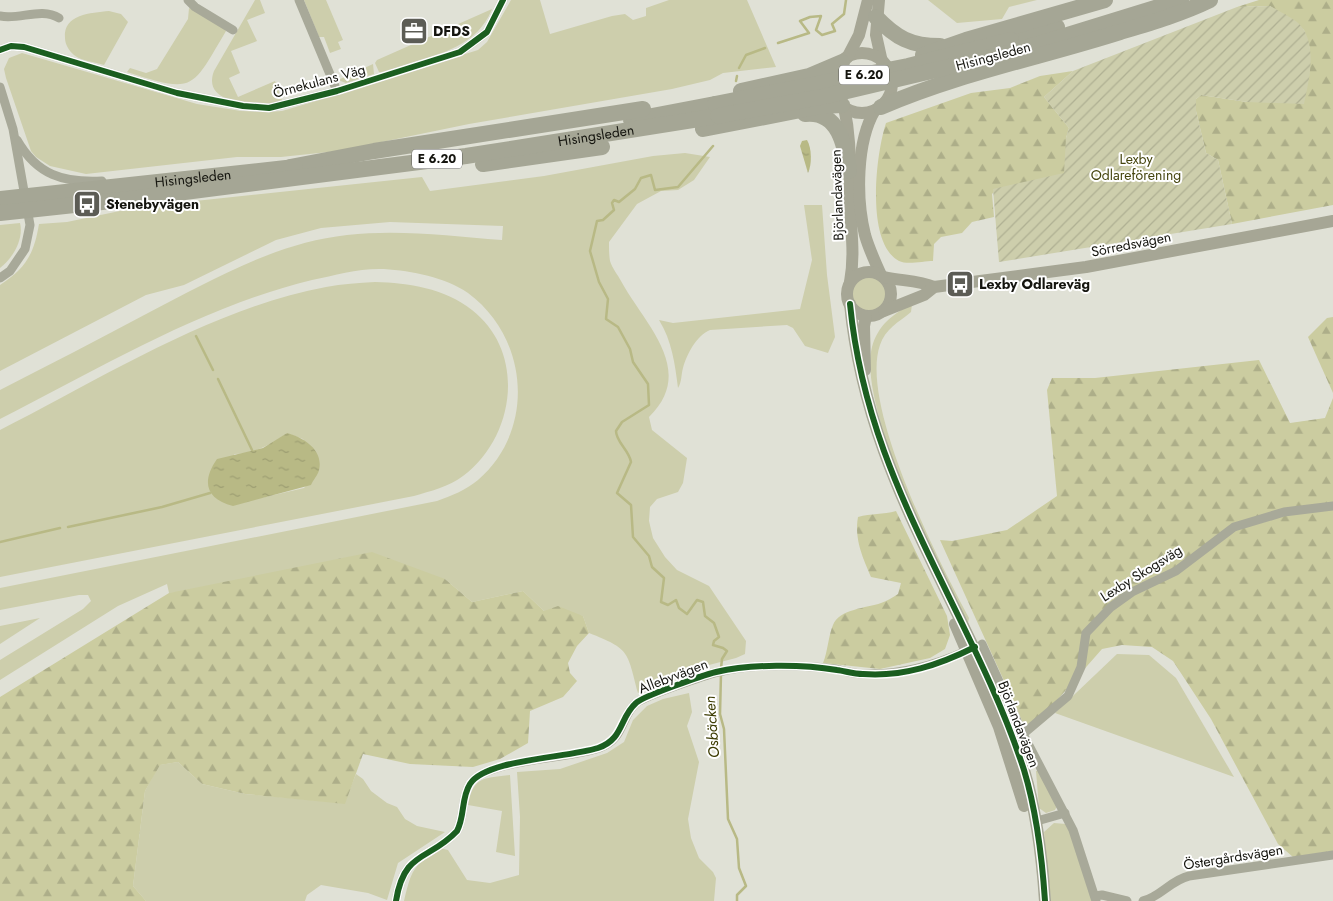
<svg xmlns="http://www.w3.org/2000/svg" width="1333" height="901" font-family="Jost,sans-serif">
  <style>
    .green { fill: #cdceac; fill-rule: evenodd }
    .forest { fill: url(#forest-firs) }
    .garden { fill: url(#garden-furrows) }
    .water { fill: url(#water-ripples) }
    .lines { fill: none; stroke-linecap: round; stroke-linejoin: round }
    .stream { stroke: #b8b985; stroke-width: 2.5 }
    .street { stroke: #a8a999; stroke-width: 9 }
    .secondary { stroke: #a6a695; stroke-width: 12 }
    .highway { stroke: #a5a695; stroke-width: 16 }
    .highway-bridge { stroke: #a5a695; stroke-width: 16 }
    .cycleway-casing { stroke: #fff; stroke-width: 9 }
    .cycleway { stroke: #1b5e20; stroke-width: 6 }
    .labels { text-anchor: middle; stroke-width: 4; stroke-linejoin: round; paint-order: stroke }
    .shield { fill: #fff; stroke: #5b5b57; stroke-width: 1 }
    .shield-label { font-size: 12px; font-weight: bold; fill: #15150f }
    .poi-label { font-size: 14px; font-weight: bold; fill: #15150f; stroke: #fff; text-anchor: start }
    .street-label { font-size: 14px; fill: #15150f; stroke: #fff }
    .park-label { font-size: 14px; fill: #45450e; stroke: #fff }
    .water-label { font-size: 15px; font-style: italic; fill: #3e3d04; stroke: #fff }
  </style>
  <defs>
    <pattern id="forest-firs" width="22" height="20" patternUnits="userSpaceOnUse" patternTransform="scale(1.25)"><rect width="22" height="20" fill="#cbcca0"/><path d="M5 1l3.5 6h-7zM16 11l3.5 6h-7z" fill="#adae89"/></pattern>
    <pattern id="garden-furrows" width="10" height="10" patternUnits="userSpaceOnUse" patternTransform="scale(1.25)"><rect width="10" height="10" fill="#cdceac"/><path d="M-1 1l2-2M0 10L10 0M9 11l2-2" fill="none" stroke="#afb093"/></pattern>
    <pattern id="water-ripples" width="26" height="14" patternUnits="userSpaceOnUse" patternTransform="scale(1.25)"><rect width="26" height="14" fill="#b8b985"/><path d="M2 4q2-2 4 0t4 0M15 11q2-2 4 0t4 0" fill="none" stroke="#9d9e72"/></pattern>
  </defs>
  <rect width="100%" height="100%" fill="#e0e1d6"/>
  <!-- green -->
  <g class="green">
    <path d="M255 0H260L265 13 247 20 257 41 231 51 240 73 229 78 238 97 275 81 283 103C264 104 200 108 214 71Z"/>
    <path d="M304 0H326L343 40 338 42 341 49 330 53 324 37H319Z"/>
    <path d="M511 0H540L550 34 612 16 625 14 633 20 646 16V8L669 0H747L776 67 723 73 710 80 672 89 469 124 338 151 281 157H237L86 174 50 166 36 157 31 151 6 78 4 69 9 58 22 53 197 104 241 111 267 112 282 111 326 98 478 50 487 42Z"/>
    <path d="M928 0H1037L1009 7 1002 19 957 23Z"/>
    <path d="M189 8 218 22 226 31C191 90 195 94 127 72L130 68 146 73 157 69 188 19Z"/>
    <path d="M492 9C478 45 441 54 408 64 399 67 387 73 379 72L375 63 377 60Z"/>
    <path d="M109 11 121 14 128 22 104 65C95 62 81 61 74 55 69 51 65 44 65 38 63 14 91 13 109 11Z"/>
    <path d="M373 64 374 74 346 83 338 80Z"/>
    <path d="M685 153 710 157 694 180 678 190 661 191 637 204 609 242C609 248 609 255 610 261 612 268 618 275 621 281 645 325 697 370 649 417L652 430 687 458 683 483 678 492 657 499 650 507 649 521 653 538 665 557 677 570 709 586 746 641 745 654 736 658 709 665 638 693C627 651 630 649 589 633L583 616 544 611 523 591 472 602 445 579 169 593 167 584 118 606 0 680V660L83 609 91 601 88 595H79L0 610V588L437 501C451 496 466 490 478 480 536 430 529 338 468 293 445 277 412 271 384 269 359 268 336 275 312 280 201 307 101 368 0 419V390C49 365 99 339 148 313 212 280 275 243 347 235 399 229 450 236 502 240L503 226 390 222 321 228 276 240 184 285 146 295 0 371V285C26 268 34 254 39 224L67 222 139 207 422 177 430 191 544 176 653 156Z"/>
    <path d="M804 205H822L827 275 835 337 828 353 805 346 793 328 787 325 710 330C696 336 687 354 683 368 681 375 682 381 678 388 675 364 672 341 659 320L673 323 800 309 812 260Z"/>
    <path d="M20 223C24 239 13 258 0 268V225Z"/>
    <circle cx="869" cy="294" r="18"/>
    <path d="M375 282C409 283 444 288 472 310 527 353 515 437 463 476 449 487 430 491 414 496L0 577V430C100 379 215 307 326 287 342 284 359 283 375 282ZM287 433 303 439 319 470 304 488 261 498 234 454C253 454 271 445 287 433Z"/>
    <path d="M912 304 911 312C899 322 885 329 880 345 859 405 939 562 969 618L968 623C939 568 857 406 872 347 878 325 893 314 912 304Z"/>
    <path d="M40 618 0 644V626Z"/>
    <path d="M1117 654 1149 655 1176 678 1234 777 1055 713Z"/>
    <path d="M689 693 692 712 687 726 699 762 688 819 691 838 699 858 713 872 716 878 714 901H404C412 869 412 868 439 848L448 850 467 880 490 883 519 875 520 817 517 772 560 769 607 753 624 742 633 720 647 706 663 699Z"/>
    <path d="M178 762 202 784 245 794 344 803 356 774 363 779 371 791 387 803 397 807 405 819 417 826 445 832 398 863 387 900 368 893 321 885 307 895 305 901H146L133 886 145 791 159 765Z"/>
    <path d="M1040 770 1057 806 1055 810 1046 813 1039 808 1036 771Z"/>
    <path d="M510 775 515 856 496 852 502 811 468 805C473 776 485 778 510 775Z"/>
    <path d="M1054 823 1066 824 1078 850 1092 901H1051L1044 832Z"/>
  </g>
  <!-- forest -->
  <g class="forest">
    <path d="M1259 0H1333V205L1232 224 1218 160 1206 153 1196 111V99L1201 95 1247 102 1309 78 1310 49 1304 30 1270 6 1237 7Z"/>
    <path d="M1073 71 1044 97 1069 128 1066 138 1072 173 996 190 992 194 994 217 972 222 962 233 941 237 934 244 933 261C924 261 907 265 899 261 865 243 876 153 886 123L971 93 1010 88 1040 76Z"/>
    <path d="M1333 317V393L1308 337 1327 318Z"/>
    <path d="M1259 360 1290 423 1325 418 1333 398V851L1293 857 1278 844 1211 719 1173 661 1152 647 1122 645 1102 649 1051 707 1025 727 940 540 952 541 1007 530 1057 496 1047 390 1052 378H1095Z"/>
    <path d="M896 511 947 616 950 635 945 649 930 658 880 669 823 663C828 651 828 637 833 625 839 609 867 608 881 603 887 601 893 597 898 594L901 583 871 577C863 558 854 539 858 517 871 513 883 515 896 511Z"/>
    <path d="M372 552 445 579 472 602 523 591 544 611 558 606 583 616 589 633 577 646 568 663 570 673 577 681 563 697 530 711 528 743 500 759 473 767 410 764 363 754 345 804 245 794 202 784 178 762 160 765 145 791 133 886 146 901H0V697L169 593Z"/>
  </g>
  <!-- garden -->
  <path class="garden" d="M1270 6C1279 11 1289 16 1297 22 1319 41 1309 80 1304 104L1247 102 1201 95 1196 99V111L1206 153 1218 160 1232 224 999 262 993 189 1064 173 1066 138 1069 128 1044 97 1073 71 1237 7Z"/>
  <!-- water -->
  <g class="water">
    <path d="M807 140C812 148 812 165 808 173L800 146 802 141Z"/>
    <path d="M287 433C303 437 324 450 319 470 318 475 313 480 311 485L233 506C206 499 201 482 217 459L263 448Z"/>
  </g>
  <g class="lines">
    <!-- stream -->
    <g class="stream">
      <path d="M778 43 809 33 800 21 810 17 821 16 816 30 822 35 835 31 832 24 844 14 846 0"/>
      <path d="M739 68 746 55 765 48"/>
      <path d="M736 81 737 76"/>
      <path d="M713 146 678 187 655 190 651 175 641 178 635 189 619 202 614 200 612 203 614 210 603 220 597 221 590 251 599 282 608 299 606 319 618 327 630 349 633 362 648 384 649 405 622 422 616 431C616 442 629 450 631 462L617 493 631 505 633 537 649 556 652 567 664 578 661 602 668 605 676 600 679 608 687 614 697 600 703 602 705 616 714 623 719 637 714 641 713 645 723 648 727 651 722 659 721 668"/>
      <path d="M196 336 213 370"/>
      <path d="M218 379 252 450"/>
      <path d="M68 527 162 507 210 493"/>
      <path d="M0 542 60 528"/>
      <path d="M721 674 720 714 724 729 728 819 737 839 739 868 746 886 737 895V901"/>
    </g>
    <!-- street -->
    <g class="street">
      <path d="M188 0 195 7 233 30"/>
      <path d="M299 0 337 91"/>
      <path d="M0 16C20 20 41 7 59 18"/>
      <path d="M0 50 11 46 24 47 177 93 243 106 269 108 337 91 460 52 487 32 503 0"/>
      <path d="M0 87 13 129 30 225 25 249 10 271 0 278"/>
      <path d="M17 140C37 175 63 183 102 181"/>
      <path d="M982 644 1023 734 1073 830 1096 901"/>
      <path d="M1023 734 1068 696 1081 667 1086 633 1111 607 1132 592 1176 571 1234 527 1284 512 1333 506"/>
      <path d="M1037 821 1065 813"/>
      <path d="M1095 896 1102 895 1127 901"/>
      <path d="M396 901C404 850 429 861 457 831 465 816 461 798 470 784 486 759 568 759 599 748 625 739 620 717 636 703 645 696 705 675 718 672 755 663 797 665 835 669 845 671 854 674 864 674 901 675 933 666 966 651"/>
      <path d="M1143 901C1160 897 1171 880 1189 876L1333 855"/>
    </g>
    <!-- secondary -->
    <g class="secondary">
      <path d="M879 0 876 35 882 62"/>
      <circle cx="862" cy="83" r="30"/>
      <path d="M847 58 859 35 868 0"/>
      <path d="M844 107C852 143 849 169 850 204 851 231 855 255 850 282"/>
      <path d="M875 110C856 142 856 199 865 235 869 249 875 262 881 275"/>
      <circle cx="869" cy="294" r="22"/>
      <path d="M884 277C901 281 919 280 934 287"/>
      <path d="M850 304C855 355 867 404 884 451 924 561 988 659 1024 770 1037 813 1042 856 1045 901"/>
      <path d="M884 311 924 295 934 287 1086 267 1333 221"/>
      <path d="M865 370 864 326 866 316"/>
      <path d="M955 624 999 727 1024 806"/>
    </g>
    <!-- highway -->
    <g class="highway">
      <path d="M876 17C896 38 911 46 940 46"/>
      <path d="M1011 40 1057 27"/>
      <path d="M1012 52 1181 0"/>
      <path d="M923 55 966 40 1105 0"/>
      <path d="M741 91 809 76 842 62"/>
      <path d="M881 107C957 74 1041 57 1120 32 1150 23 1181 14 1210 0"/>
      <path d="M805 114C839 110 845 146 849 171"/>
      <path d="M631 120 715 104"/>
      <path d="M703 129 821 106 842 105"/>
      <path d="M483 164 602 147"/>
      <path d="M290 167 374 151 643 109"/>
      <path id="s1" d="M0 199 295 167"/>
      <path id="s2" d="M0 213 130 199 466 156 718 116"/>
    </g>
    <!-- highway-bridge -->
    <g class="highway-bridge">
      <path d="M715 104 908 66 1011 40"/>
      <path d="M718 116 826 96 1012 52"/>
    </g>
    <!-- cycleway casing -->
    <g class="cycleway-casing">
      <g id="cycleway">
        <path d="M0 50 11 46 24 47 177 93 243 106 269 108 337 91 460 52 487 32 503 0"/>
        <path d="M850 304C855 355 867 404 884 451 924 561 988 659 1024 770 1037 813 1042 856 1045 901"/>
        <path d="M396 901C404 850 429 861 457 831 465 816 461 798 470 784 486 759 567 758 598 748 624 739 619 718 636 703 643 696 704 675 716 672 750 664 802 664 837 670 845 671 854 674 863 674 903 677 939 665 975 647"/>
      </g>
    </g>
    <!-- cycleway -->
    <use href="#cycleway" class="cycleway"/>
  </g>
  <!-- icons -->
  <defs>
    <g id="office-square" transform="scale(1.4375)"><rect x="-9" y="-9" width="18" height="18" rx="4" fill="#5c5c55" stroke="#fff"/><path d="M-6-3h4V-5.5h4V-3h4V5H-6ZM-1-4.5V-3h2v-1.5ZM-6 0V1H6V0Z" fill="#fff"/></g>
    <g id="bus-square" transform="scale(1.4375)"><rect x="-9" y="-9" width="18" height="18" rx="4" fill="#5c5c55" stroke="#fff"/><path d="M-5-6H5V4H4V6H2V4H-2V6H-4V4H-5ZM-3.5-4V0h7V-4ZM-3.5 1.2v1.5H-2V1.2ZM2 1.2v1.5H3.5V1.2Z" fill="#fff"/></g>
  </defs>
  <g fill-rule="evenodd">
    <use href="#office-square" x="414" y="31"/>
    <use href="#bus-square" x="87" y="204"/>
    <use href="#bus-square" x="960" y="284"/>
  </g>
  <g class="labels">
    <!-- shield labels -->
    <g class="shield">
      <rect x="839" y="65.5" width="50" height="19" rx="4"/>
      <rect x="412" y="149.5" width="50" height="19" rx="4"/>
    </g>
    <g class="shield-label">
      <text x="864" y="79">E 6.20</text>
      <text x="437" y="163">E 6.20</text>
    </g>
    <!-- poi labels -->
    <g class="poi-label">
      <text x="433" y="36">DFDS</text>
      <text x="106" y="209">Stenebyvägen</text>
      <text x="979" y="289">Lexby Odlareväg</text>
    </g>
    <!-- street labels -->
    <g class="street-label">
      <text transform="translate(993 56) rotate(-15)" y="5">Hisingsleden</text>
      <text transform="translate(319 81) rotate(-15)" y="5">Örnekulans Väg</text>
      <text dy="5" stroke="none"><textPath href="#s2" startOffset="601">Hisingsleden</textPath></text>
      <text dy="5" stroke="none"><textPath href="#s1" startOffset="194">Hisingsleden</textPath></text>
      <text transform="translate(837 195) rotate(-92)" y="5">Björlandavägen</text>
      <text transform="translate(1131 244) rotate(-11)" y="5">Sörredsvägen</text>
      <text transform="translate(1141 573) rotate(-32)" y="5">Lexby Skogsväg</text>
      <text transform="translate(673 676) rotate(-21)" y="5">Allebyvägen</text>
      <text transform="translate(1019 724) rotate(69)" y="5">Björlandavägen</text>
      <text transform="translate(1233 857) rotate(-9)" y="5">Östergårdsvägen</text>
    </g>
    <!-- park labels -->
    <g class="park-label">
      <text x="1136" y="164">Lexby<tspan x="1136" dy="16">Odlareförening</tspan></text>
    </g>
    <!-- water labels -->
    <g class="water-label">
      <text transform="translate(712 727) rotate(-94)" y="5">Osbäcken</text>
    </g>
  </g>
</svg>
